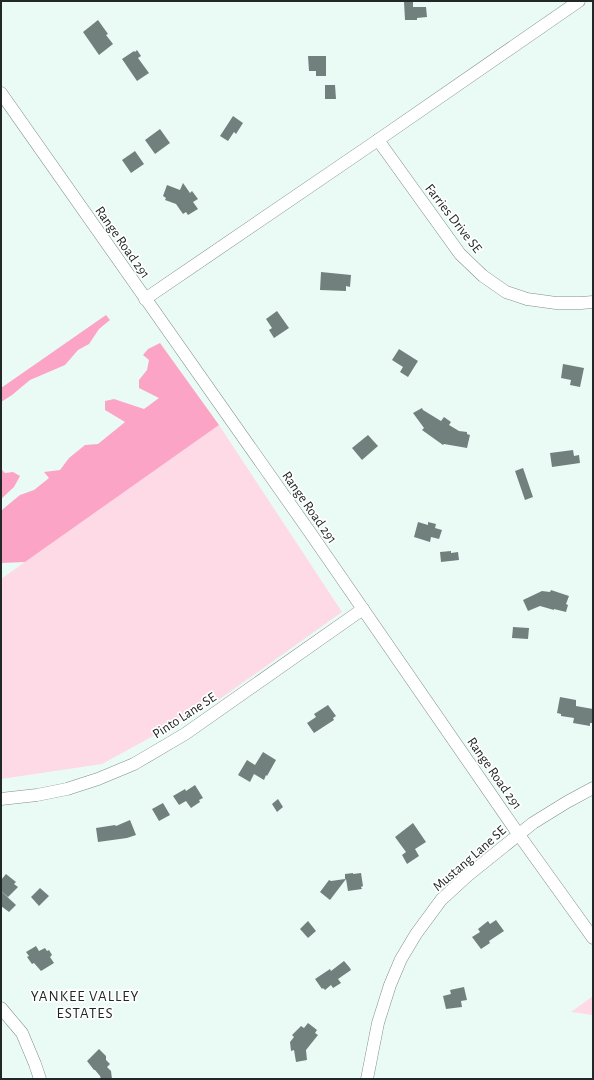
<svg xmlns="http://www.w3.org/2000/svg" width="594" height="1080" font-family="'Alegreya Sans',sans-serif">
  <style>
    .green { fill: #fedae6 }
    .forest { fill: #fca4c5 }
    .building { fill: #72807d }
    .lines { fill: none; stroke-linecap: round; stroke-linejoin: round }
    .minor-casing { stroke: #808e8b; stroke-width: 13 }
    .minor { stroke: #fff; stroke-width: 12 }
    .labels { text-anchor: middle; stroke-width: 3.5; stroke-linejoin: round; paint-order: stroke }
    .street-label { font-size: 14px; fill: #222827; stroke: #fff }
    .neighbourhood-label { font-size: 15px; letter-spacing: 1px; fill: #222827; stroke: #fff }
  </style>
  <rect width="100%" height="100%" fill="#eafbf6"/>
  <!-- green -->
  <g class="green">
    <path d="M219 425 342 612 217 701 102 764 1 779V579Z"/>
    <path d="M593 996V1015L571 1012Z"/>
  </g>
  <!-- forest -->
  <g class="forest">
    <path d="M106 315 110 320 99 329 89 344 78 350 65 365 30 380 12 395 1 402V388Z"/>
    <path d="M160 343 219 425 25 562 1 563V512L3 509 20 495 34 490 49 478 44 472 60 470 69 458 85 445 98 444 125 422 105 410V401L114 399 144 409 159 398 139 388V380L147 370 149 360 143 355 148 349Z"/>
    <path d="M1 469 5 473 13 472 20 476 14 487 1 499Z"/>
  </g>
  <!-- building -->
  <g class="building">
    <path d="M404 2H413V7H426L427 17 417 18V20H405Z"/>
    <path d="M98 20 108 34 106 35 113 44 99 55 83 32Z"/>
    <path d="M137 50 141 56 138 58 149 73 137 81 122 59 134 51 135 52Z"/>
    <path d="M308 56H326V76H316V71H309Z"/>
    <path d="M325 85H335L336 99H325Z"/>
    <path d="M233 116 243 123 236 134 234 132 228 141 220 136Z"/>
    <path d="M160 129 170 143 155 154 145 140Z"/>
    <path d="M135 151 144 164 131 173 122 160Z"/>
    <path d="M183 183 190 193 192 191 198 199 193 202 198 209 188 215 186 212 183 214 176 204 165 200 166 198 163 196 167 185 180 190Z"/>
    <path d="M321 272 351 275 350 287 346 286V291L320 290Z"/>
    <path d="M277 311 289 328 274 338 269 330 272 328 266 319Z"/>
    <path d="M399 349 418 361 408 377 400 372 403 367 392 360Z"/>
    <path d="M563 364 584 368 580 387 570 385 571 380 561 378Z"/>
    <path d="M422 408 423 410 441 421 444 417 451 422 449 425 459 431 467 432V434L470 435 467 448 444 444 443 445 422 430 424 428 413 413Z"/>
    <path d="M368 435 378 446 362 460 352 448Z"/>
    <path d="M573 450 574 456 579 455 580 463 552 467 550 453Z"/>
    <path d="M523 468 533 497 525 500 515 471Z"/>
    <path d="M418 522 428 525V522L436 524 435 528 442 530 439 539 431 537 430 542 414 537Z"/>
    <path d="M451 551V553L458 552 459 560 441 562 440 552Z"/>
    <path d="M551 590 569 596 566 604 568 605 566 612 554 609V610L540 606 528 611 523 600 542 591 550 592Z"/>
    <path d="M513 627 529 628 528 639 512 638Z"/>
    <path d="M560 697 576 700V706L593 709V723H590V726L573 723 574 718 561 716V714L557 713Z"/>
    <path d="M328 705 336 716 333 718 334 720 314 733 307 723 316 717 314 714Z"/>
    <path d="M263 752 276 760 267 776 266 775 264 780 254 774 250 782 238 775 247 760 255 765Z"/>
    <path d="M195 785 203 798 199 800 200 802 191 808 186 801 179 805 173 796 185 789 186 791Z"/>
    <path d="M278 799 283 807 277 812 272 804Z"/>
    <path d="M163 803 170 815 159 821 152 809Z"/>
    <path d="M130 820 136 835 127 838 98 842 96 828 115 825 116 826Z"/>
    <path d="M413 823 426 842 415 849 419 856 407 864 402 855 406 852 395 837Z"/>
    <path d="M353 873V874L361 873 363 886 361 887 362 889 348 891 346 879 330 900 320 892 329 880 331 881 345 879V874Z"/>
    <path d="M6 874 16 882 14 884 18 887 8 897 1 891V880Z"/>
    <path d="M40 888 49 896 39 906 31 897Z"/>
    <path d="M1 891 16 905 9 912 1 906Z"/>
    <path d="M496 920 504 931 489 941 490 943 481 949 472 937 480 932 478 929 488 921 490 924Z"/>
    <path d="M308 921 316 931 308 938 300 929Z"/>
    <path d="M36 946 39 951 45 948 47 951 49 950 52 955 50 957 54 963 41 971 34 963 32 964 27 957 29 956 26 952Z"/>
    <path d="M344 961 350 968 351 970 338 979 341 983 333 988 331 985 325 990 323 988 322 989 315 979 330 969 331 971Z"/>
    <path d="M464 987 467 1000 461 1001 462 1007 446 1009 443 996 451 994 450 990Z"/>
    <path d="M308 1023 317 1030 315 1033 318 1035 306 1050 307 1060 296 1062 294 1050 291 1051 290 1042 294 1037 292 1035 301 1026 304 1028Z"/>
    <path d="M99 1049 106 1056V1060L110 1064 107 1067 111 1071 112 1079H101L100 1076 95 1070H94L87 1061Z"/>
  </g>
  <g class="lines">
    <!-- minor casing -->
    <g class="minor-casing">
      <g id="minor">
        <path d="M1 93 309 531 519 835 593 938"/>
        <path d="M378 140 460 254 483 276 506 292 527 299 556 303H581L593 302"/>
        <path d="M145 299 378 140 579 1"/>
        <path d="M1 799 37 795 67 789 98 779 134 764 185 734 363 609"/>
        <path d="M1 1008 22 1033 35 1064 40 1079"/>
        <path d="M367 1079 378 1023 390 985 401 959 416 934 441 900 467 876 533 823 567 802 593 788"/>
      </g>
    </g>
    <!-- minor -->
    <use href="#minor" class="minor"/>
  </g>
  <g class="labels">
    <!-- street labels -->
    <g class="street-label">
      <text transform="translate(454 218) rotate(52)" y="5">Farries Drive SE</text>
      <text transform="translate(123 242) rotate(55)" y="5">Range Road 291</text>
      <text transform="translate(310 507) rotate(55)" y="5">Range Road 291</text>
      <text transform="translate(184 715) rotate(-33)" y="5">Pinto Lane SE</text>
      <text transform="translate(495 773) rotate(55)" y="5">Range Road 291</text>
      <text transform="translate(469 858) rotate(-41)" y="5">Mustang Lane SE</text>
    </g>
    <!-- neighbourhood labels -->
    <g class="neighbourhood-label">
      <text x="85" y="1001">YANKEE VALLEY<tspan x="85" dy="17">ESTATES</tspan></text>
    </g>
  </g>
  <!-- border -->
  <rect width="594" height="1080" fill="none" stroke="#222827" stroke-width="4"/>
</svg>
